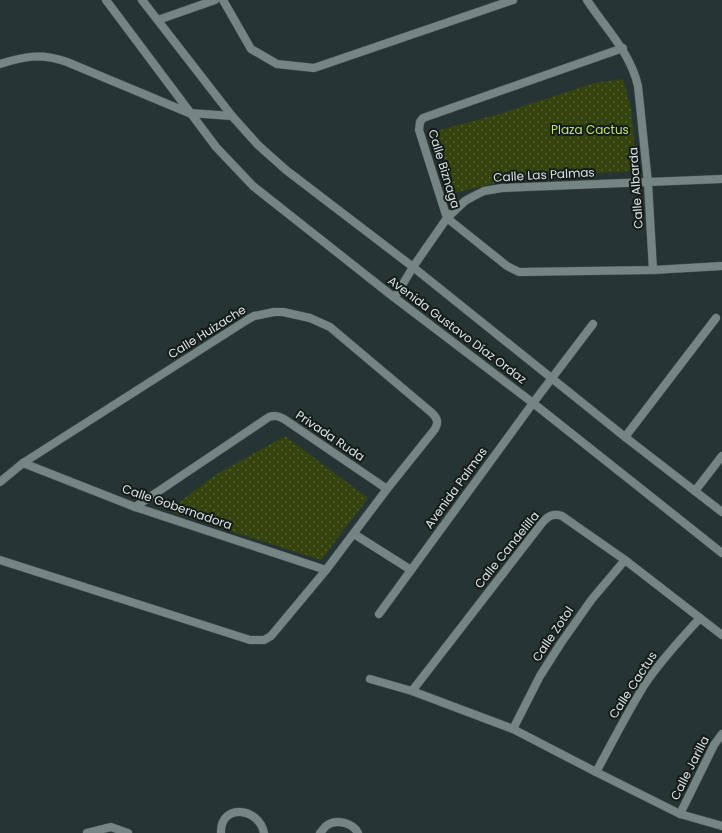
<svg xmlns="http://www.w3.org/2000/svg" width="722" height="833" font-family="Poppins,sans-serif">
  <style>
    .park { fill: url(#park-dots) }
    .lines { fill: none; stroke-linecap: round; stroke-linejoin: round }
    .minor-casing { stroke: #43504f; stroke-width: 9 }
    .tertiary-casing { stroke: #43504f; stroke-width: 9 }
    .minor { stroke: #758583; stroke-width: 8 }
    .tertiary { stroke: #758583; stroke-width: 8 }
    .labels { text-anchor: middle; stroke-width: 4; stroke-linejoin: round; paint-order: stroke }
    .park-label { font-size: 12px; fill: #bee46d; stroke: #141b1a }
    .street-label { font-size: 12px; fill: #dae3e2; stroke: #141b1a }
  </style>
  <defs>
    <pattern id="park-dots" width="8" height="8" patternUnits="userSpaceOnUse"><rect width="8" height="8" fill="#35440f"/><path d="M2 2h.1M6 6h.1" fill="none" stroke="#525f32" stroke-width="1.8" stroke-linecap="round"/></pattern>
  </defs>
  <rect width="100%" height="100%" fill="#263433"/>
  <!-- park -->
  <g class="park">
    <path d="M623 79 631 108 635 149V171L519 177 455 193 436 131 503 113 594 83Z"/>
    <path d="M285 436 368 498 321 560 168 511 215 475Z"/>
  </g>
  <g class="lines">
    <!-- minor casing -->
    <g class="minor-casing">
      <g id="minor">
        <path d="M223 0 251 49 277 64 314 68 513 0"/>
        <path d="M587 0C606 29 630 52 638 86L648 183 653 270"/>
        <path d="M158 20 215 0"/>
        <path d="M623 48 423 118 420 122 419 130 447 218 507 266 519 272 653 270 722 266"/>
        <path d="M0 64C25 56 42 53 67 62L189 113 232 116"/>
        <path d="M395 297 413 267 447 218 465 201 474 196 484 191 502 188 722 179"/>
        <path d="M625 437 716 318"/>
        <path d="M23 463 135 507 326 570"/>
        <path d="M0 482 23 463 247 320 254 316 274 312H283L310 318 330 327 432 413C437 418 439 422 435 429L387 489 326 570 271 636 264 640H250L0 560"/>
        <path d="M695 491 722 456"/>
        <path d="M135 507 269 417C275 415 278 416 284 419L387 489"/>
        <path d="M354 534 411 570"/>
        <path d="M379 614 533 403 593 324"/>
        <path d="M370 679 412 691 513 729 596 772 680 814 722 826"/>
        <path d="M412 691 542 523C548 516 553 513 562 516L625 560 722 635"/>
        <path d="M513 729 540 676 561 643 592 599 625 560"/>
        <path d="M596 772C612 743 627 713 645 684 661 660 681 639 700 618"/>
        <path d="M680 814 714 745 722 734"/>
        <path d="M87 833 111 827 128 833"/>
        <path d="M221 833C220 803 259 807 264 833"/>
        <path d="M320 833C322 831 324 828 326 826 336 818 353 823 358 833"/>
      </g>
    </g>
    <!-- tertiary casing -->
    <g class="tertiary-casing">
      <g id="tertiary">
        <path d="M106 0 216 147 253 186 391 295 533 403 722 553"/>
        <path d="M142 0 232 116 258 145 286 170 413 267 625 437 722 512"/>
      </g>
    </g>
    <!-- minor -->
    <use href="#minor" class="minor"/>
    <!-- tertiary -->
    <use href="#tertiary" class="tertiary"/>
  </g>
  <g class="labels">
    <!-- park labels -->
    <g class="park-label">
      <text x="590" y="134">Plaza Cactus</text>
    </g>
    <!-- street labels -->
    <g class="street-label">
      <text transform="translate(444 169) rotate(73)" y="4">Calle Biznaga</text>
      <text transform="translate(544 175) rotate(-3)" y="4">Calle Las Palmas</text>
      <text transform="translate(636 188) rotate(-94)" y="4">Calle Albarda</text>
      <text transform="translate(457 330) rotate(37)" y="4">Avenida Gustavo Díaz Ordaz</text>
      <text transform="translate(207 332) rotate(-32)" y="4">Calle Huizache</text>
      <text transform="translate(330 436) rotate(34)" y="4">Privada Ruda</text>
      <text transform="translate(456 488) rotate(-54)" y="4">Avenida Palmas</text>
      <text transform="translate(177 507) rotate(19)" y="4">Calle Gobernadora</text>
      <text transform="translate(507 550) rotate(-51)" y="4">Calle Candelilla</text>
      <text transform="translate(553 634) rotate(-56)" y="4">Calle Zotol</text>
      <text transform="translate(633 685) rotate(-57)" y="4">Calle Cactus</text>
      <text transform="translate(690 768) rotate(-63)" y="4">Calle Jarilla</text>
    </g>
  </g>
</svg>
